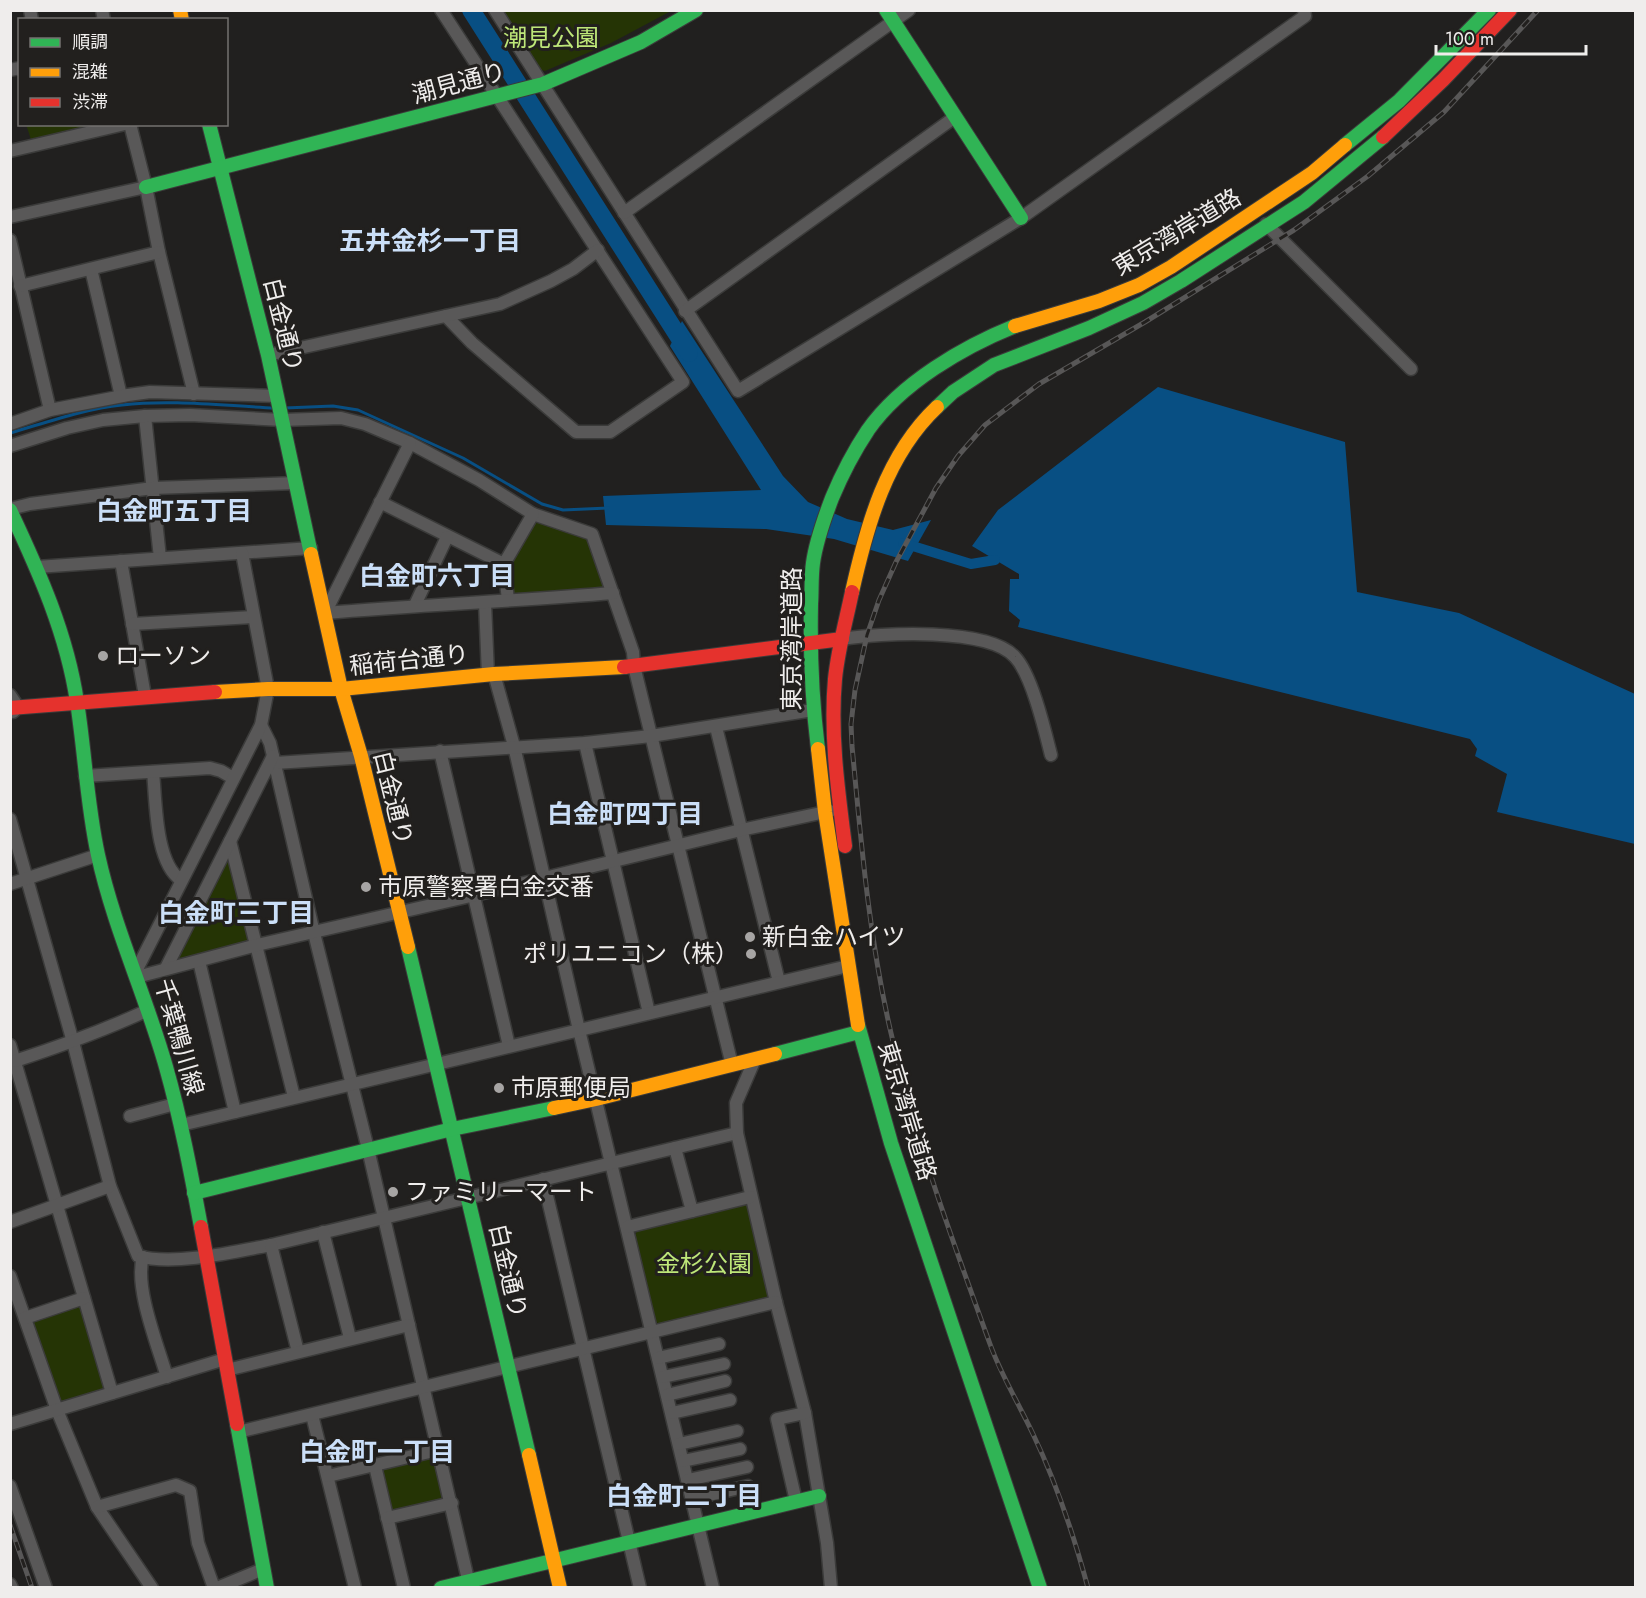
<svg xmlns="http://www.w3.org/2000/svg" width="1646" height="1598" font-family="Jost,'Noto Sans JP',sans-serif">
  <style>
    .green { fill: #253405 }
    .water { fill: #084f83 }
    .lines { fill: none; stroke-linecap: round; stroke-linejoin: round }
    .stream { stroke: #084f83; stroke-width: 3 }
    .canal { stroke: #084f83; stroke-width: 10 }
    .river { stroke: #084f83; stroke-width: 18 }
    .street-casing { stroke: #3b3b3a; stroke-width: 15 }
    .fast-casing { stroke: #3b3b3a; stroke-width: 16 }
    .slow-casing { stroke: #3b3b3a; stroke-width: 16 }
    .jam-casing { stroke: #3b3b3a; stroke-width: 16 }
    .street { stroke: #595858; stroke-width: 12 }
    .fast { stroke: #30b455; stroke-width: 14 }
    .slow { stroke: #ff9f0a; stroke-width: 14 }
    .jam { stroke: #e5322d; stroke-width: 14 }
    .rail-casing { stroke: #585757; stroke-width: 5 }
    .rail { stroke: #22201e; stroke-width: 3; stroke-dasharray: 9; stroke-linecap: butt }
    .poi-dot { fill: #a7a5a4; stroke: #22201e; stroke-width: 2 }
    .labels { text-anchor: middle; stroke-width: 6; stroke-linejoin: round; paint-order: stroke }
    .park-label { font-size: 24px; fill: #bee779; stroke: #22201e }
    .street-label { font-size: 24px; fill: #efedec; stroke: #22201e }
    .poi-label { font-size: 24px; fill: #efedec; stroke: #22201e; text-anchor: start }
    .neighbourhood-label { font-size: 26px; font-weight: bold; fill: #cbdff8; stroke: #22201e }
  </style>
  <rect width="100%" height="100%" fill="#21201f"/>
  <!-- green -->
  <g class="green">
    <path d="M501 11H671L611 43 545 71 537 69Z"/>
    <path d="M26 124 125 125 33 146Z"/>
    <path d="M533 514 592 534 613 593 508 600 504 564Z"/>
    <path d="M230 841 257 945 166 968Z"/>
    <path d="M743 1203 749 1206 772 1294 768 1301 662 1326 656 1322 635 1235 639 1228Z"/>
    <path d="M77 1304 81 1307 105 1387 103 1391 62 1404 58 1402 31 1324 33 1320Z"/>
    <path d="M430 1456 436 1459 445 1497 441 1502 394 1513 388 1509 380 1474 383 1468Z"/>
  </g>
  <!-- water -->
  <g class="water">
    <path d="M682 321 783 476 808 502 847 519 893 530 931 520 908 561 834 539 766 529 606 525 603 496 761 490 670 346Z"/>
    <path d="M1158 387 1345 442 1357 592 1459 613 1635 694V844L1497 812 1507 774 1475 756 1477 749 1470 739 1018 627 1020 620 1009 611 1010 579H1019V574L972 546 998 510Z"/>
  </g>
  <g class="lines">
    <!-- stream -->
    <g class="stream">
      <path d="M285 408 333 406 358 410 463 458 542 504 563 510 608 508"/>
      <path d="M10 433C48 422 84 409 122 405 172 399 225 406 275 408"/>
    </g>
    <!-- canal -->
    <path class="canal" d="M903 543 971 564 995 560"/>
    <!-- river -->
    <path class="river" d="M471 10 689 353"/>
    <!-- street casing -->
    <g class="street-casing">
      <g id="street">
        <path d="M30 10 32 20"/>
        <path d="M102 10 104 20"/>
        <path d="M441 10 683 382 610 432H576L472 343 446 316"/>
        <path d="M495 10 738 391 1021 218 1305 16 1304 10"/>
        <path d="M10 70 20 68"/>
        <path d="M130 124 146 187 159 252 194 394"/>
        <path d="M10 151 125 124"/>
        <path d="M624 213 909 10"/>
        <path d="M10 217 146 187"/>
        <path d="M1266 224 1411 369"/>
        <path d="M10 240 50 410"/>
        <path d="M91 269 121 396"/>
        <path d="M20 286 159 252"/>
        <path d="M685 311 955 117"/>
        <path d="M268 355 500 304 551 281 573 269 598 250"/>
        <path d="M145 416 160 558"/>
        <path d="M10 424 50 410 128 395 150 392 277 396"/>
        <path d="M10 446 67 428 103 420 145 416 190 415 282 420 341 418 365 424 410 443 479 480 533 514 592 534 633 652 634 666 732 1065"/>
        <path d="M380 502 504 564"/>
        <path d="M10 509 30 504 153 488 296 483"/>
        <path d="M121 561 145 696"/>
        <path d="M37 567 311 548"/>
        <path d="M508 600 504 564 533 514"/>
        <path d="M485 603 488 675"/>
        <path d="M415 605 447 537"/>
        <path d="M325 613C421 605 517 601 613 593"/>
        <path d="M325 613 410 443"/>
        <path d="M132 624 253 617"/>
        <path d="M842 639C880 633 988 627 1015 657 1032 675 1045 731 1051 755"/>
        <path d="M494 674 514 746 579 1030 713 1588"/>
        <path d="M10 695 18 707 13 712"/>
        <path d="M261 725 270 743 314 933 368 1149 470 1588"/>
        <path d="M716 727 779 982"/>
        <path d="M585 743 649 1013"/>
        <path d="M440 751 509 1046"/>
        <path d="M275 763 585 743 651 736 813 710"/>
        <path d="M153 772C156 801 155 863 181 880"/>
        <path d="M85 776 210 768 221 771 233 778"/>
        <path d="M10 819 73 1042 110 1186 138 1256C173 1266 234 1252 271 1245L737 1133"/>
        <path d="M230 841 294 1097"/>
        <path d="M10 884 98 855"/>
        <path d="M199 961 235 1112"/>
        <path d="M166 968 273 756"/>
        <path d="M136 971 261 725 268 689 242 553"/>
        <path d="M137 977 257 945 475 895 741 830 830 811"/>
        <path d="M10 1045 112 1393"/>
        <path d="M755 1059 736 1103 737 1133 776 1302 805 1413 827 1543 831 1588"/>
        <path d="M15 1061C61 1046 105 1030 148 1010"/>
        <path d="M130 1116 175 1104"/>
        <path d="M181 1125 848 966"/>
        <path d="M675 1148 692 1211"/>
        <path d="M543 1179 640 1588"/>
        <path d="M10 1222 110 1186"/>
        <path d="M627 1227 750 1197"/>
        <path d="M323 1232 350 1338"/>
        <path d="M271 1245 298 1352"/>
        <path d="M143 1257C134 1287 158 1346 167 1377"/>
        <path d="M10 1276 57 1410 97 1507 152 1588"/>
        <path d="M25 1318 84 1298"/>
        <path d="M658 1358 719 1344"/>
        <path d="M227 1370 409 1325"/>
        <path d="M663 1377 724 1364"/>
        <path d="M667 1395 725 1381"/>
        <path d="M672 1413 730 1400"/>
        <path d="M312 1415 355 1588"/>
        <path d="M10 1424 225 1359"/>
        <path d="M238 1432 776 1302"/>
        <path d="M679 1444 737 1431"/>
        <path d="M683 1461 740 1449"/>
        <path d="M375 1466 404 1588"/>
        <path d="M328 1476 438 1450"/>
        <path d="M688 1480 747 1467"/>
        <path d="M10 1486 46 1588"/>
        <path d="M692 1499 748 1486"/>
        <path d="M796 1501 777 1419 805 1413"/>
        <path d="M97 1507 176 1485 190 1491 198 1543 214 1588"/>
        <path d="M387 1518 452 1503"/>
        <path d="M10 1584 12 1588"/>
        <path d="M217 1588 263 1569"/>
      </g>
    </g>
    <!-- fast casing -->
    <g class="fast-casing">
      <g id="fast">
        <path d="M886 10 1021 218"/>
        <path d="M209 124 268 355 311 554"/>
        <path d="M1345 145 1399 101 1489 10"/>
        <path d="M146 187 543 84 641 42 696 10"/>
        <path d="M937 407 953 392 994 365 1089 328 1143 303 1181 281 1304 202 1383 137"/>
        <path d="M10 510C39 572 67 634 77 702 85 753 87 805 98 855 114 928 146 996 166 1067 181 1120 191 1173 201 1227"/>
        <path d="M818 749C812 701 810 653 811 604 812 591 811 577 813 563 816 541 824 519 832 498 842 474 854 451 868 430 901 383 963 347 1015 326"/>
        <path d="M408 947 529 1455"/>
        <path d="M858 1025 891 1143 1040 1588"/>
        <path d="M775 1054 859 1032"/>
        <path d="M194 1193 452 1129 554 1108"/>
        <path d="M237 1424 267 1588"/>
        <path d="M441 1588 819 1496"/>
      </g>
    </g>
    <!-- slow casing -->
    <g class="slow-casing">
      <g id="slow">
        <path d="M180 10 182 20"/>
        <path d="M1015 326 1099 301 1139 285 1171 267 1312 173 1345 145"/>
        <path d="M311 554 341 689 361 756 408 947"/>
        <path d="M852 592C867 525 886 455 937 407"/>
        <path d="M215 692 268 689H341L494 674 624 667"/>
        <path d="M818 749 825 812 858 1025"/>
        <path d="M554 1108 596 1099 775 1054"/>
        <path d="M529 1455 560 1588"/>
      </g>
    </g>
    <!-- jam casing -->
    <g class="jam-casing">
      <g id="jam">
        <path d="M1383 137 1443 80 1510 10"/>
        <path d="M624 667 842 639"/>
        <path d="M10 708 215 692"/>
        <path d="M845 846C838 791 830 734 835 679 838 649 846 621 852 592"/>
        <path d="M201 1227 237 1424"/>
      </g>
    </g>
    <!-- street -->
    <use href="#street" class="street"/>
    <!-- fast -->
    <use href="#fast" class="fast"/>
    <!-- slow -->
    <use href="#slow" class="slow"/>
    <!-- jam -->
    <use href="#jam" class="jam"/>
    <!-- rail casing -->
    <g class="rail-casing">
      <g id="rail">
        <path d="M10 1525 32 1588"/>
        <path d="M1088 1588C1074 1536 1056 1482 1033 1434 1019 1404 1001 1375 990 1344 953 1242 915 1139 891 1033 869 939 861 841 852 746L851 724 855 690 867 635 879 600 896 562 936 488 958 456 985 425 1039 384 1145 322 1294 230 1368 176 1444 112 1538 10"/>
      </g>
    </g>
    <!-- rail -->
    <use href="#rail" class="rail"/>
  </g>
  <!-- markers -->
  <g class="poi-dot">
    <circle cx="103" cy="656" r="6"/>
    <circle cx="366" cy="887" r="6"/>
    <circle cx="750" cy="937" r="6"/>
    <circle cx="751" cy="954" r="6"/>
    <circle cx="499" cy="1088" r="6"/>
    <circle cx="393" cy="1192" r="6"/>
  </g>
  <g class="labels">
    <!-- park labels -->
    <g class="park-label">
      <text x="551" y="46">潮見公園</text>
      <text x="704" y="1272">金杉公園</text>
    </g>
    <!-- street labels -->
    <g class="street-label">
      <text transform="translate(459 83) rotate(-15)" y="8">潮見通り</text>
      <text transform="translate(1177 232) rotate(-31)" y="8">東京湾岸道路</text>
      <text transform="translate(283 325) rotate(76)" y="8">白金通り</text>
      <text transform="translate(792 639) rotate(-90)" y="8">東京湾岸道路</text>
      <text transform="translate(409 660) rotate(-6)" y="8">稲荷台通り</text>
      <text transform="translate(393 798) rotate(76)" y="8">白金通り</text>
      <text transform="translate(179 1037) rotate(74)" y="8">千葉鴨川線</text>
      <text transform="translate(907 1111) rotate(73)" y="8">東京湾岸道路</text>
      <text transform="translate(508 1271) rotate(77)" y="8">白金通り</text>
    </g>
    <!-- poi labels -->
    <g class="poi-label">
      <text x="115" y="664">ローソン</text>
      <text x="378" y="895">市原警察署白金交番</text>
      <text x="762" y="945">新白金ハイツ</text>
      <text x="739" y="962" text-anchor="end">ポリユニコン（株）</text>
      <text x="511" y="1096">市原郵便局</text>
      <text x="405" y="1200">ファミリーマート</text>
    </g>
    <!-- neighbourhood labels -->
    <g class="neighbourhood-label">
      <text x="430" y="250">五井金杉一丁目</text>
      <text x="174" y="520">白金町五丁目</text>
      <text x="437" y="585">白金町六丁目</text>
      <text x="625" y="823">白金町四丁目</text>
      <text x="236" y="922">白金町三丁目</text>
      <text x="377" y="1461">白金町一丁目</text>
      <text x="684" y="1505">白金町二丁目</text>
    </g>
  </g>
  <!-- border -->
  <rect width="1646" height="1598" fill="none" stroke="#efedec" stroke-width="24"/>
  <!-- legend -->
  <rect x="18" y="18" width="210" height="108" fill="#22201e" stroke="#747270" stroke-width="1.5"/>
  <rect x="30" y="38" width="30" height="9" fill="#30b455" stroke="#747270" stroke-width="1.5"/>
  <text x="72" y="48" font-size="18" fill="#efedec">順調</text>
  <rect x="30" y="68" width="30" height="9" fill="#ff9f0a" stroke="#747270" stroke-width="1.5"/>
  <text x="72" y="78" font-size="18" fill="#efedec">混雑</text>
  <rect x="30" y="98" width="30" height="9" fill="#e5322d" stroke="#747270" stroke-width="1.5"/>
  <text x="72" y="108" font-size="18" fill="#efedec">渋滞</text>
  <!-- scale -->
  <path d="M1436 45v9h150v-9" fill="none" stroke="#efedec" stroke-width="3"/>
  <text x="1445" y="45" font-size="18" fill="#efedec" stroke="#22201e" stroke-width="4.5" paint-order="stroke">100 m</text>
</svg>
